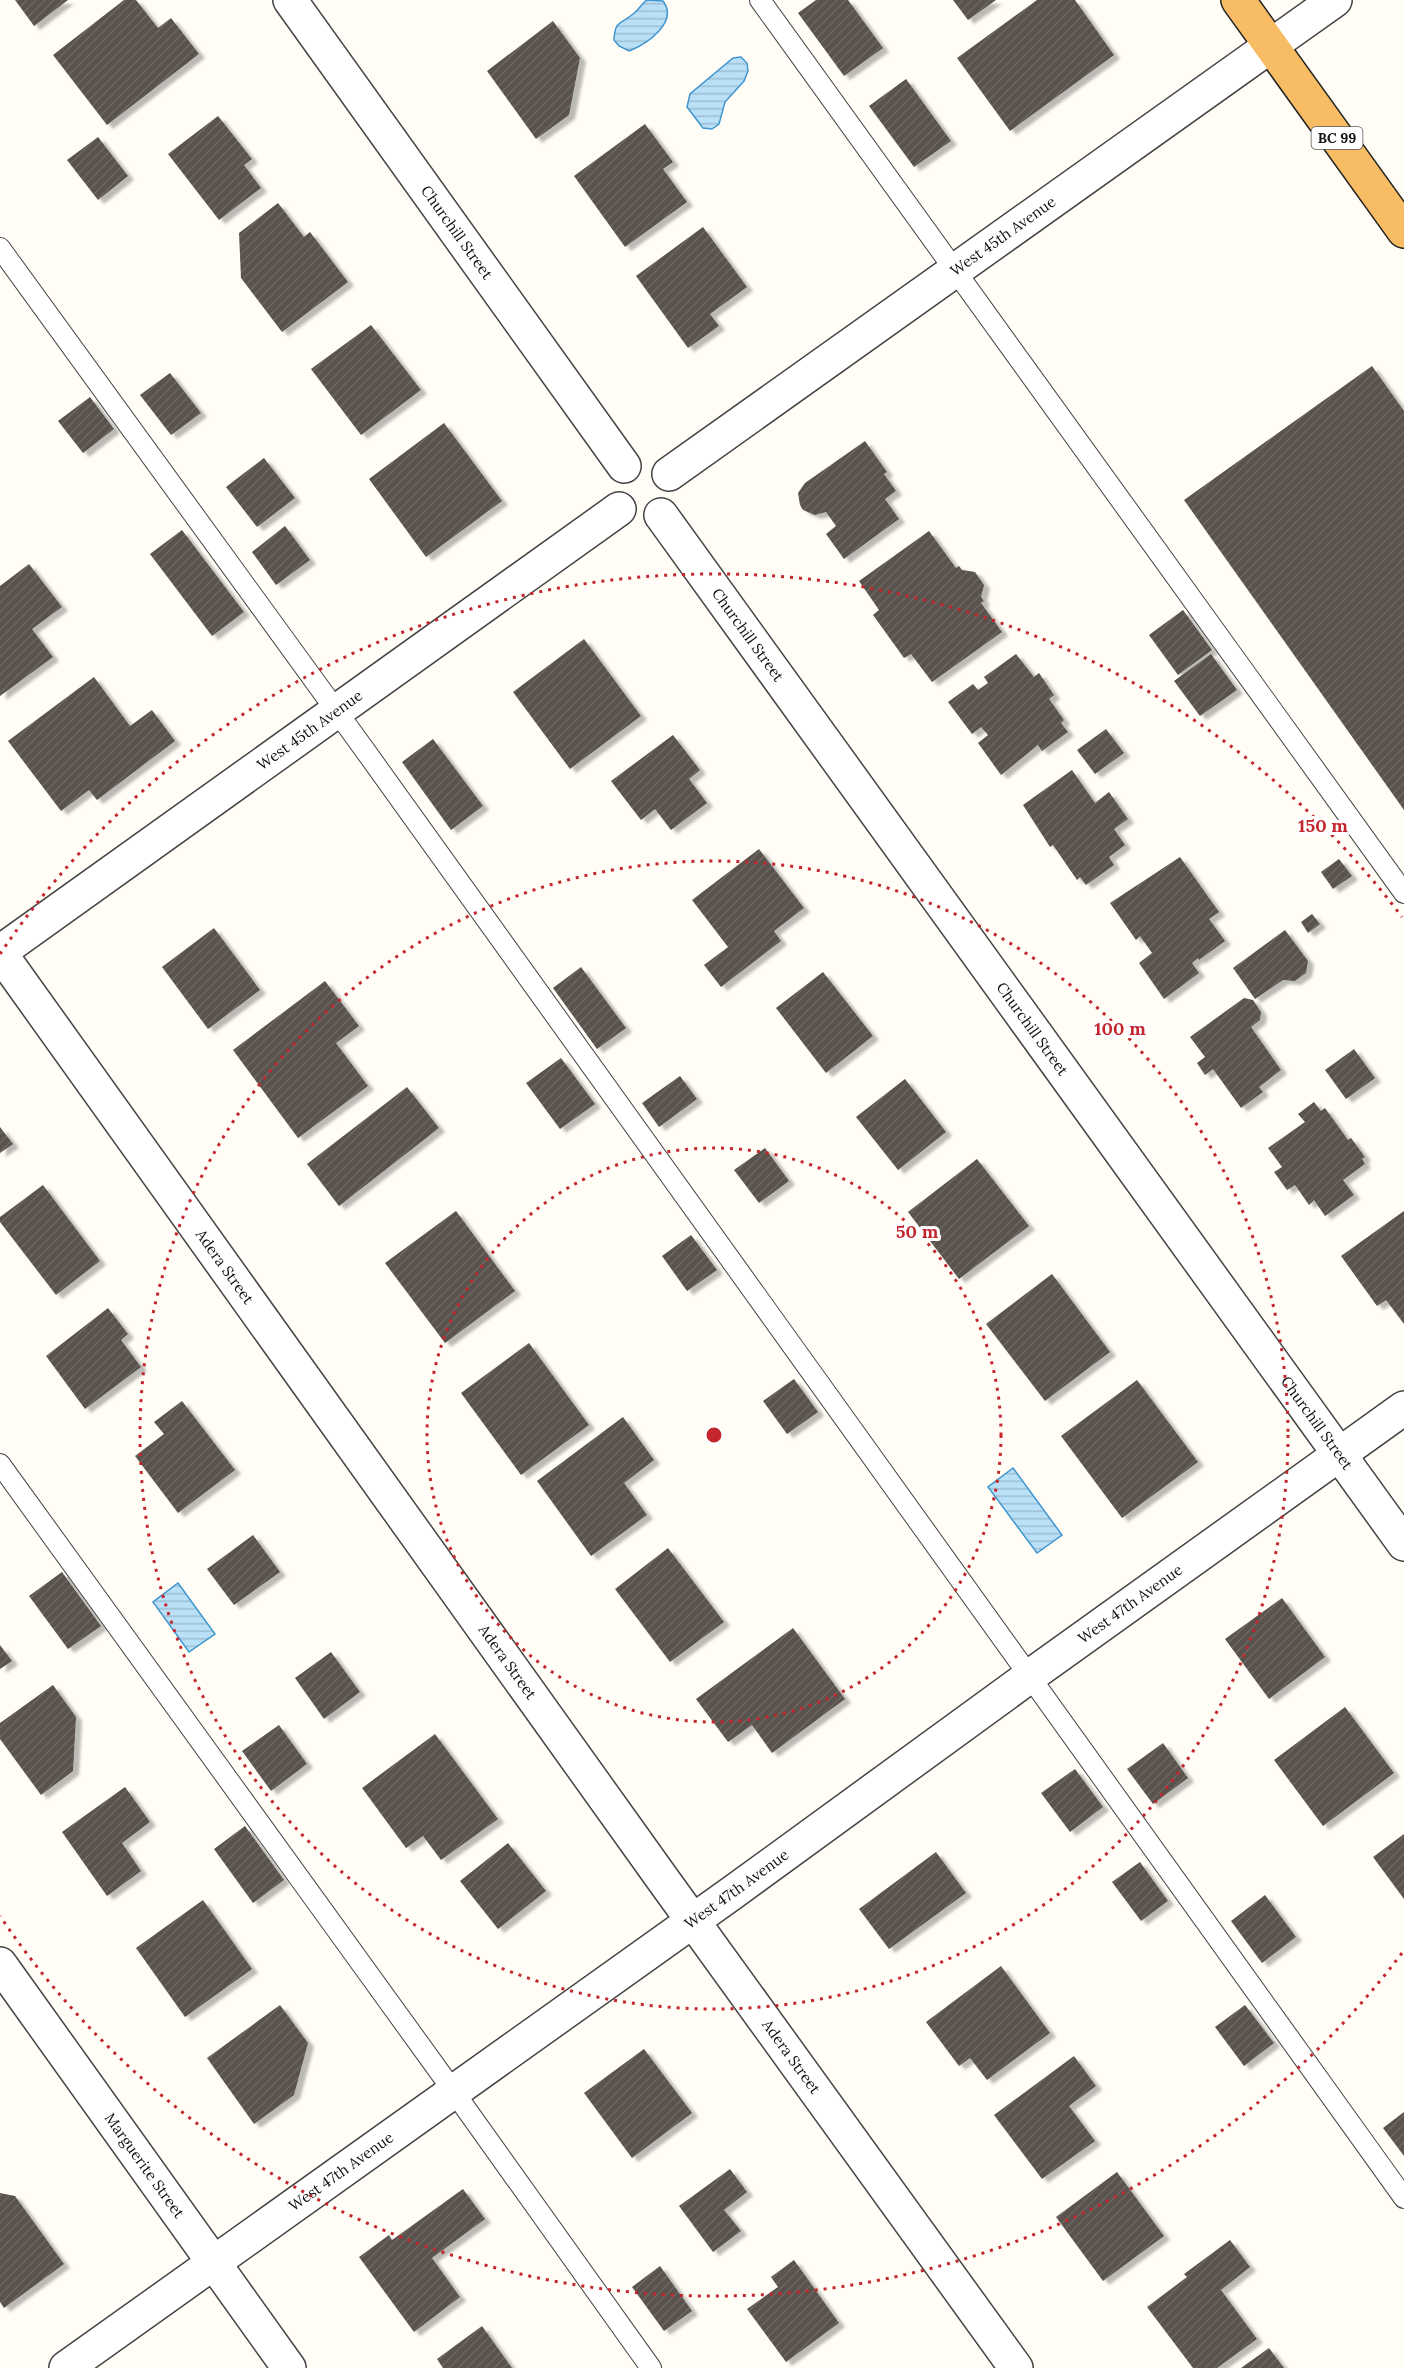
<svg xmlns="http://www.w3.org/2000/svg" width="1404" height="2368" font-family="Lora,serif">
  <style>
    .water { fill: url(#water-rules); stroke: #3f96cf; stroke-width: 1.5 }
    .building { fill: url(#building-hatch); filter: url(#shadow) }
    .lines { fill: none; stroke-linecap: round; stroke-linejoin: round }
    .service-casing { stroke: #444; stroke-width: 22 }
    .minor-casing { stroke: #444; stroke-width: 36 }
    .trunk-casing { stroke: #222; stroke-width: 36 }
    .service { stroke: #fff; stroke-width: 20 }
    .minor { stroke: #fff; stroke-width: 33 }
    .trunk { stroke: #f7bc64; stroke-width: 33 }
    .ring { fill: none; stroke: #c4262e; stroke-width: 3; stroke-dasharray: 3 6 }
    .labels { text-anchor: middle; stroke-width: 6; stroke-linejoin: round; paint-order: stroke }
    .shield { fill: #fff; stroke: #585858; stroke-width: 1.5 }
    .shield-label { font-size: 14px; font-weight: bold; fill: #111 }
    .street-label { font-size: 15px; fill: #111; stroke: #fff }
    .centre { fill: #c4262e; stroke: #fff; stroke-width: 3 }
    .ring-label { font-size: 18px; text-anchor: middle; font-weight: bold; fill: #c4262e; stroke: #fff; stroke-width: 6; stroke-linejoin: round; paint-order: stroke }
  </style>
  <defs>
    <pattern id="water-rules" width="6" height="5" patternUnits="userSpaceOnUse" patternTransform="scale(1.5)"><rect width="6" height="5" fill="#b9e0f7"/><path d="M0 2.5h6" fill="none" stroke="#9ebfd3"/></pattern>
    <pattern id="building-hatch" width="6" height="6" patternUnits="userSpaceOnUse" patternTransform="scale(1.5)"><rect width="6" height="6" fill="#5a524d"/><path d="M-1 1l2-2M0 6l6-6M5 7l2-2" fill="none" stroke="#6d6662"/></pattern>
    <filter id="shadow"><feDropShadow dx="6" dy="4" stdDeviation="1.5" flood-color="#0004"/></filter>
  </defs>
  <rect width="100%" height="100%" fill="#fffdf5"/>
  <!-- water -->
  <g class="water">
    <path d="M647 0 663 1C679 22 647 44 629 51L619 46 614 40C615 20 620 25 633 14 639 10 641 4 647 0Z"/>
    <path d="M741 57 747 63 748 71 744 81 725 102 719 124 712 129 703 128 687 107 690 94 733 58Z"/>
    <path d="M1013 1468 1062 1535 1037 1553 988 1487Z"/>
    <path d="M178 1583 215 1634 189 1652 153 1602Z"/>
  </g>
  <!-- building -->
  <g class="building">
    <path d="M15 0H68L34 26Z"/>
    <path d="M124 0H136L158 28 171 18 199 54 107 125 53 55Z"/>
    <path d="M816 0H848L883 48 844 76 798 13Z"/>
    <path d="M953 0H996L968 20Z"/>
    <path d="M1037 0H1075L1114 55 1010 131 957 58Z"/>
    <path d="M553 21 580 58 569 115 536 139 487 71Z"/>
    <path d="M906 79 951 141 914 167 869 106Z"/>
    <path d="M218 116 252 159 244 165 261 188 219 220 168 154Z"/>
    <path d="M645 124 673 162 663 169 687 202 625 247 574 176Z"/>
    <path d="M98 137 128 176 98 200 67 160Z"/>
    <path d="M278 203 304 237 310 232 348 282 282 332 241 278 239 233Z"/>
    <path d="M703 227 747 287 710 314 719 326 688 348 636 276Z"/>
    <path d="M371 325 421 390 361 435 311 369Z"/>
    <path d="M1372 366 1404 411V810L1184 500Z"/>
    <path d="M170 373 201 413 171 435 140 395Z"/>
    <path d="M90 397 114 429 83 453 58 421Z"/>
    <path d="M444 423 502 501 426 557 369 479Z"/>
    <path d="M865 441 887 472 884 474 896 491 885 499 899 519 844 559 826 534 836 526 826 512 815 515 803 510 800 505 798 493 805 483Z"/>
    <path d="M264 458 295 498 257 527 226 487Z"/>
    <path d="M285 526 310 560 276 585 252 552Z"/>
    <path d="M182 530 244 612 212 636 150 554Z"/>
    <path d="M929 531 956 568 959 566 962 570 975 572 984 585 981 597 984 601 981 603 1002 632 932 682 911 654 904 658 873 615 879 610 859 581Z"/>
    <path d="M29 564 62 607 32 629 53 657 0 696V586Z"/>
    <path d="M1183 610 1212 650 1178 675 1149 635Z"/>
    <path d="M584 639 641 716 570 769 513 692Z"/>
    <path d="M1016 654 1034 677 1039 673 1054 695 1049 699 1064 720 1061 723 1068 732 1042 751 1038 745 1001 775 978 743 988 735 981 727 972 734 948 702 973 684 978 690 988 683 984 677Z"/>
    <path d="M1211 654 1237 690 1200 716 1174 681Z"/>
    <path d="M94 677 130 726 152 710 175 741 97 800 89 790 61 811 8 741Z"/>
    <path d="M1106 729 1124 753 1095 774 1077 750Z"/>
    <path d="M673 735 700 770 689 779 707 803 671 830 655 809 641 820 611 781Z"/>
    <path d="M433 739 483 806 451 830 402 762Z"/>
    <path d="M1072 770 1095 803 1109 792 1128 819 1114 829 1125 845 1109 857 1114 865 1086 885 1080 877 1077 880 1053 845 1050 847 1023 805Z"/>
    <path d="M759 849 804 908 774 931 781 941 721 987 704 965 728 947 692 900Z"/>
    <path d="M1180 857 1219 912 1209 919 1225 941 1199 960 1198 958 1192 963 1199 973 1164 999 1139 963 1152 953 1140 936 1136 940 1110 903Z"/>
    <path d="M1339 859 1352 876 1333 889 1321 872Z"/>
    <path d="M1312 914 1320 924 1308 933 1301 922Z"/>
    <path d="M214 928 260 990 208 1029 162 967Z"/>
    <path d="M1285 930 1308 961 1306 973 1295 981 1283 980 1255 999 1233 968Z"/>
    <path d="M581 967 626 1028 597 1049 553 988Z"/>
    <path d="M823 972 873 1036 826 1073 776 1008Z"/>
    <path d="M325 981 359 1026 336 1043 368 1086 298 1138 233 1050Z"/>
    <path d="M1244 998 1253 1000 1261 1012 1260 1020 1251 1027 1281 1070 1259 1087 1263 1092 1241 1108 1213 1069 1205 1075 1197 1063 1205 1057 1190 1037Z"/>
    <path d="M1354 1049 1375 1078 1346 1099 1325 1070Z"/>
    <path d="M561 1058 595 1104 560 1129 526 1083Z"/>
    <path d="M680 1076 697 1099 659 1127 642 1103Z"/>
    <path d="M905 1079 946 1132 898 1170 856 1117Z"/>
    <path d="M407 1087 439 1128 339 1206 307 1164Z"/>
    <path d="M1314 1102 1321 1111 1325 1108 1348 1140 1351 1138 1365 1157 1362 1159 1365 1164 1343 1180 1354 1195 1325 1216 1314 1200 1309 1205 1295 1185 1287 1190 1274 1172 1282 1167 1268 1148 1305 1122 1298 1114Z"/>
    <path d="M0 1127 13 1144 0 1153Z"/>
    <path d="M765 1148 789 1181 759 1203 734 1170Z"/>
    <path d="M977 1159 1029 1226 959 1279 908 1212Z"/>
    <path d="M43 1185 100 1261 56 1295 0 1222V1217Z"/>
    <path d="M456 1211 515 1291 445 1343 385 1263Z"/>
    <path d="M1404 1211V1324L1386 1300 1377 1306 1341 1256Z"/>
    <path d="M691 1235 717 1270 687 1291 662 1256Z"/>
    <path d="M1052 1274 1110 1352 1045 1401 986 1324Z"/>
    <path d="M108 1308 128 1334 121 1340 141 1367 85 1409 46 1356Z"/>
    <path d="M529 1343 589 1425 521 1475 461 1393Z"/>
    <path d="M794 1379 818 1412 787 1434 763 1401Z"/>
    <path d="M1137 1380 1198 1462 1122 1518 1061 1436Z"/>
    <path d="M182 1401 235 1470 178 1513 135 1456 164 1434 154 1422Z"/>
    <path d="M623 1417 654 1460 624 1483 647 1515 591 1556 537 1481Z"/>
    <path d="M253 1535 280 1572 234 1605 207 1569Z"/>
    <path d="M668 1548 724 1622 670 1662 615 1589Z"/>
    <path d="M62 1572 101 1626 68 1649 29 1596Z"/>
    <path d="M1282 1598 1325 1657 1269 1699 1225 1639Z"/>
    <path d="M793 1628 845 1699 772 1753 752 1725 728 1742 696 1699Z"/>
    <path d="M0 1645 12 1661 0 1669Z"/>
    <path d="M331 1652 360 1692 324 1719 295 1678Z"/>
    <path d="M53 1685 76 1717 73 1771 41 1795 0 1739V1723Z"/>
    <path d="M1345 1707 1394 1773 1323 1826 1274 1760Z"/>
    <path d="M279 1725 307 1764 271 1791 242 1751Z"/>
    <path d="M435 1734 498 1819 441 1860 423 1836 406 1848 362 1788Z"/>
    <path d="M1163 1743 1188 1778 1153 1804 1127 1769Z"/>
    <path d="M1075 1769 1103 1807 1070 1832 1041 1793Z"/>
    <path d="M125 1787 150 1822 122 1843 141 1871 107 1896 62 1832Z"/>
    <path d="M245 1826 284 1880 253 1903 214 1849Z"/>
    <path d="M1404 1834V1899L1373 1857Z"/>
    <path d="M508 1843 546 1891 498 1929 460 1881Z"/>
    <path d="M936 1852 966 1893 889 1949 859 1909Z"/>
    <path d="M1140 1862 1168 1901 1141 1921 1112 1882Z"/>
    <path d="M1265 1895 1296 1937 1262 1963 1231 1921Z"/>
    <path d="M203 1900 252 1969 185 2017 136 1948Z"/>
    <path d="M1001 1966 1050 2033 987 2080 970 2058 959 2066 926 2022Z"/>
    <path d="M280 2005 308 2043 294 2095 254 2124 207 2058Z"/>
    <path d="M1245 2005 1274 2043 1244 2066 1215 2027Z"/>
    <path d="M644 2049 692 2113 632 2158 584 2093Z"/>
    <path d="M1074 2056 1096 2086 1069 2106 1095 2141 1042 2179 994 2115Z"/>
    <path d="M1404 2112V2156L1383 2128Z"/>
    <path d="M730 2169 747 2192 724 2210 741 2231 713 2252 679 2206Z"/>
    <path d="M1117 2172 1164 2236 1103 2281 1056 2217Z"/>
    <path d="M463 2189 485 2219 432 2258 460 2297 414 2332 359 2257 389 2235 392 2240Z"/>
    <path d="M0 2193 15 2196 64 2264 4 2308 0 2302Z"/>
    <path d="M1230 2240 1250 2267 1221 2290 1257 2339 1217 2368H1193L1147 2307 1187 2277 1184 2274Z"/>
    <path d="M794 2260 839 2323 786 2362 747 2309 778 2287 771 2277Z"/>
    <path d="M660 2266 692 2311 664 2331 632 2287Z"/>
    <path d="M482 2326 512 2368H443L437 2359Z"/>
    <path d="M1269 2348 1284 2368H1241Z"/>
  </g>
  <g class="lines">
    <!-- service casing -->
    <g class="service-casing">
      <g id="service">
        <path d="M760 0 1404 893"/>
        <path d="M0 248 364 749 1404 2198"/>
        <path d="M0 1464 454 2092 651 2368"/>
      </g>
    </g>
    <!-- minor casing -->
    <g class="minor-casing">
      <g id="minor">
        <path id="s1" d="M290 0 624 466"/>
        <path id="s2" d="M669 474 1335 0"/>
        <path id="s3" d="M661 515 1404 1544"/>
        <path id="s4" d="M0 952 619 509"/>
        <path id="s5" d="M0 953 664 1881 1016 2368"/>
        <path id="s6" d="M0 1964 289 2368"/>
        <path id="s7" d="M66 2368 732 1893 1030 1676 1404 1408"/>
      </g>
    </g>
    <!-- trunk casing -->
    <g class="trunk-casing">
      <path id="trunk" d="M1238 0 1404 231"/>
    </g>
    <!-- service -->
    <use href="#service" class="service"/>
    <!-- minor -->
    <use href="#minor" class="minor"/>
    <!-- trunk -->
    <use href="#trunk" class="trunk"/>
  </g>
  <!-- distance rings -->
  <g class="ring">
    <circle cx="714" cy="1435" r="287"/>
    <circle cx="714" cy="1435" r="574"/>
    <path d="M1402 1953A861 861 0 0 1 0 1916M0 954A861 861 0 0 1 1402 917"/>
  </g>
  <g class="labels">
    <!-- shield labels -->
    <rect class="shield" x="1311.5" y="127" width="51" height="22" rx="4.5"/>
    <g class="shield-label">
      <text x="1337" y="143">BC 99</text>
    </g>
    <!-- street labels -->
    <g class="street-label">
      <text dy="5" stroke="none"><textPath href="#s1" startOffset="286">Churchill Street</textPath></text>
      <text dy="5" stroke="none"><textPath href="#s2" startOffset="410">West 45th Avenue</textPath></text>
      <text dy="5" stroke="none"><textPath href="#s3" startOffset="148">Churchill Street</textPath></text>
      <text dy="5" stroke="none"><textPath href="#s4" startOffset="381">West 45th Avenue</textPath></text>
      <text dy="5" stroke="none"><textPath href="#s3" startOffset="634">Churchill Street</textPath></text>
      <text dy="5" stroke="none"><textPath href="#s5" startOffset="386">Adera Street</textPath></text>
      <text dy="5" stroke="none"><textPath href="#s3" startOffset="1120">Churchill Street</textPath></text>
      <text dy="5" stroke="none"><textPath href="#s7" startOffset="1310">West 47th Avenue</textPath></text>
      <text dy="5" stroke="none"><textPath href="#s5" startOffset="872">Adera Street</textPath></text>
      <text dy="5" stroke="none"><textPath href="#s7" startOffset="824">West 47th Avenue</textPath></text>
      <text dy="5" stroke="none"><textPath href="#s5" startOffset="1358">Adera Street</textPath></text>
      <text dy="5" stroke="none"><textPath href="#s6" startOffset="248">Marguerite Street</textPath></text>
      <text dy="5" stroke="none"><textPath href="#s7" startOffset="338">West 47th Avenue</textPath></text>
    </g>
  </g>
  <circle cx="714" cy="1435" r="9" class="centre"/>
  <g class="ring-label">
    <text x="1323" y="832">150 m</text>
    <text x="1120" y="1035">100 m</text>
    <text x="917" y="1238">50 m</text>
  </g>
</svg>
